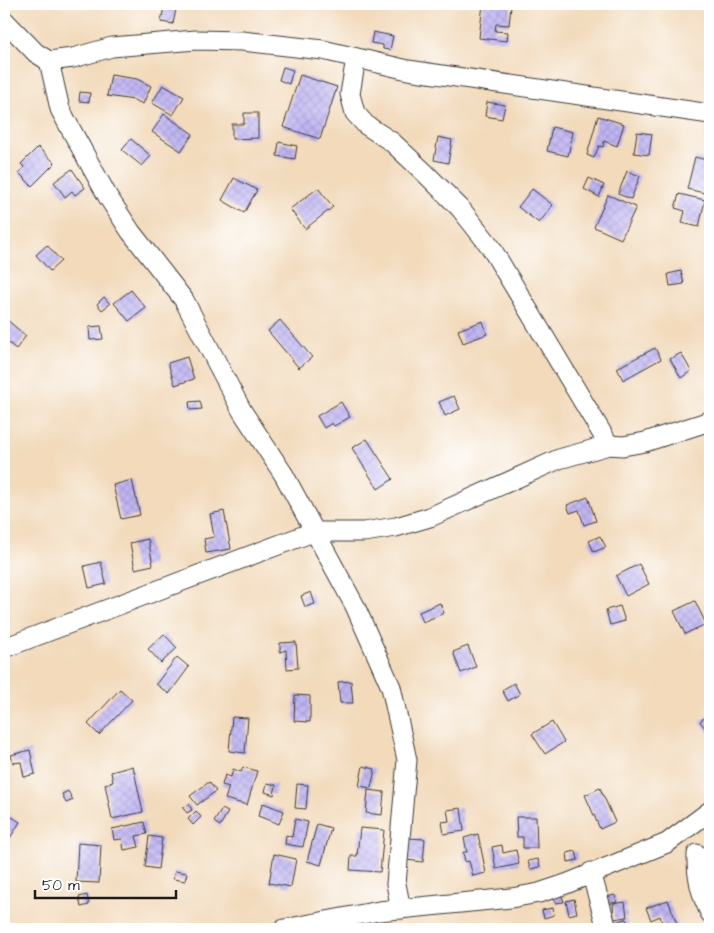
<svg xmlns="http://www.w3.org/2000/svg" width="714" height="933" font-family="'Architects Daughter',sans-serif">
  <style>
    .building { fill: url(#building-cross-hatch) }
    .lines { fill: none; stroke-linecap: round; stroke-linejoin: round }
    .street-casing { stroke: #3c3834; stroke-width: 21 }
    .street { stroke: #fff; stroke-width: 19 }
  </style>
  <defs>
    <pattern id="building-cross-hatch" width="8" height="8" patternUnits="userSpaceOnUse" patternTransform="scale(1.25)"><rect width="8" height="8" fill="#c0b5f3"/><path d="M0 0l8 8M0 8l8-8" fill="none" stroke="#a49bd0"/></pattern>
  </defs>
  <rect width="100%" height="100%" fill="#fff"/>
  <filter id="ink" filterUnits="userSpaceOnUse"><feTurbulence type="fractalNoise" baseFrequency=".02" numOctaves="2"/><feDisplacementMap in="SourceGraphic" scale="10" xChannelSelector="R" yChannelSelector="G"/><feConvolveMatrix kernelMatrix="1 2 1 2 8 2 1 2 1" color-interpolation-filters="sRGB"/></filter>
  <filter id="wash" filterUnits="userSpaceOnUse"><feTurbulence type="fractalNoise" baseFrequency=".0096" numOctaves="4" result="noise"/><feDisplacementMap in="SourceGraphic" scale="20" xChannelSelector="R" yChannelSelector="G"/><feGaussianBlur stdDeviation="1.12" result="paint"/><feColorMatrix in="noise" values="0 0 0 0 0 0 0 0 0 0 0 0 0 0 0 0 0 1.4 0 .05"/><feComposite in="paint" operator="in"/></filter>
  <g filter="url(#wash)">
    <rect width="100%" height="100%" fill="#f2dabb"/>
    <g id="blocks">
      <!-- building -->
      <g class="building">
        <path d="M483 4 511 6 509 25 496 24 495 31 508 32 507 41 479 38Z"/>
        <path d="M164 7 176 9 173 24 161 22Z"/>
        <path d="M373 32 393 36 390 50 383 49V45L371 43Z"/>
        <path d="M283 67 293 70 289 84 279 80Z"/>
        <path d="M111 75 137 79 151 86 143 104 134 100 107 96Z"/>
        <path d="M300 75 337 87 320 139 283 127Z"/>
        <path d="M163 85 184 97 173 115 152 103Z"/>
        <path d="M80 92 90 93 89 102 79 101Z"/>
        <path d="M487 102 505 105 502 119 485 116Z"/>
        <path d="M244 113H258V138L232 139V124H244Z"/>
        <path d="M164 114 193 134 181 151 152 132Z"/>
        <path d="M598 116 624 124 617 146 604 141 603 147 599 146 594 158 587 155Z"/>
        <path d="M552 127 573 132 568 156 547 151Z"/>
        <path d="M637 132 652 134 649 155 634 153Z"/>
        <path d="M438 137 452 140 448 163 434 160Z"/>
        <path d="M131 139 151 156 142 166 122 150Z"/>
        <path d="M279 142 297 146 295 159 277 156Z"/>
        <path d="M38 147 55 163 32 186 19 173 24 167 21 164Z"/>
        <path d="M695 157 710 161 704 193 687 189Z"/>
        <path d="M72 169 85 188 75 195 72 191 65 197 54 182Z"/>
        <path d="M627 171 640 176 631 199 618 194Z"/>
        <path d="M234 178 257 190 244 213 222 200Z"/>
        <path d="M589 178 604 185 599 197 584 189Z"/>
        <path d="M318 188 333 207 305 229 290 209Z"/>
        <path d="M532 189 553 205 539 223 518 207Z"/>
        <path d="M679 194 705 200 699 227 682 223 685 211 675 208Z"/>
        <path d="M608 195 636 207 621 239 594 227Z"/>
        <path d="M47 245 61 261 50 271 36 255Z"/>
        <path d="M681 271 684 284 670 286 668 274Z"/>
        <path d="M131 290 146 308 129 321 114 303Z"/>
        <path d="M104 297 110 304 102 310 97 304Z"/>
        <path d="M6 319 26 336 16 349 4 339V322Z"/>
        <path d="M280 320 312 357 299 368 268 331Z"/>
        <path d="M483 321 487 334 463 343 458 330Z"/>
        <path d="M101 326 103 339 90 340 89 327Z"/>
        <path d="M655 348 661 359 623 380 617 368Z"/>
        <path d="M681 353 691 371 681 378 670 359Z"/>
        <path d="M187 357 194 379 175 385 168 363Z"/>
        <path d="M454 396 460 409 445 416 439 402Z"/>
        <path d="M200 401 202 409 190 410 189 402Z"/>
        <path d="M341 402 350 417 334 426 332 423 324 428 317 416Z"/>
        <path d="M367 439 393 479 378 489 352 448Z"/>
        <path d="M132 480 140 515 121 519 113 485Z"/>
        <path d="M588 497 596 521 584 525 579 510 570 513 567 505Z"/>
        <path d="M224 511 231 549 206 553 204 539 214 537 210 514Z"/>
        <path d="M600 536 606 547 594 552 589 541Z"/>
        <path d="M148 539 153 565 135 569 130 543Z"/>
        <path d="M101 562 106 584 89 588 84 566Z"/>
        <path d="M639 564 649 584 626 596 616 576Z"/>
        <path d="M311 592 315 604 305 607 301 596Z"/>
        <path d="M695 601 706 624 685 634 674 611Z"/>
        <path d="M4 602 10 619 4 621Z"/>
        <path d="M440 603 444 613 423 622 419 612Z"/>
        <path d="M620 606 625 621 610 625 606 610Z"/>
        <path d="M164 634 177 648 161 663 148 649Z"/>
        <path d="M296 642 298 668 287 669 286 650 280 652V643Z"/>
        <path d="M468 646 476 667 461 673 453 652Z"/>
        <path d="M177 657 189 667 169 694 156 684Z"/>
        <path d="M351 681 353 703H340L338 682Z"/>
        <path d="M514 683 520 694 508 701 502 690Z"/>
        <path d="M120 689 132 700 99 735 88 724Z"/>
        <path d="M295 695 310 696V722L294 721Z"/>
        <path d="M710 714V735L700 721Z"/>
        <path d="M232 717 248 718 245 753 229 751Z"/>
        <path d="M552 722 564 742 545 754 532 734Z"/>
        <path d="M30 750 35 774 24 777 21 762 13 763 11 755Z"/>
        <path d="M133 766 143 812 112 819 105 784 113 782 111 772Z"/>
        <path d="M363 766 375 769 371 788 359 786Z"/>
        <path d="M243 767 257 771 247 805 225 799 229 787 222 785 225 775 231 777 233 769 241 772Z"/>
        <path d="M209 782 216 791 197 805 190 796Z"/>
        <path d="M267 783 276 785 274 795 265 792Z"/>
        <path d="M297 784 308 785 306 809 295 808Z"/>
        <path d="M600 788 615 822 600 829 585 795Z"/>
        <path d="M368 790 384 792 382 815 366 813Z"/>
        <path d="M68 791 73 800 66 803 62 794Z"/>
        <path d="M263 803 284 811 279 824 258 816Z"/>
        <path d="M189 804 192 810 187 813 183 808Z"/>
        <path d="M461 808 464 831 444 834 442 822 449 821 447 810Z"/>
        <path d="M222 809 228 812 220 826 214 822Z"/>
        <path d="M196 811 201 817 193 825 188 819Z"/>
        <path d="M4 812 20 822 8 841 4 839Z"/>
        <path d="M516 817H536L537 848H523V837H517Z"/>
        <path d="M295 819 308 822 303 847 285 844 286 835 292 837Z"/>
        <path d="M144 822 147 834 136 836 139 847 124 850 122 839 114 840 112 829Z"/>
        <path d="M317 824 331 828 321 865 307 861Z"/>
        <path d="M360 828 384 830 380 872 350 870 351 856H357Z"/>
        <path d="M478 834 486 873 473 876 469 861 465 862 463 852H467L464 838Z"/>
        <path d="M149 836 162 838 158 869 145 867Z"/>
        <path d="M408 838 425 839 423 862 406 860Z"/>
        <path d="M4 842 9 845 4 852Z"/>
        <path d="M78 843 101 845 99 883 76 882Z"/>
        <path d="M502 845 503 853 516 850 519 864 496 869 492 847Z"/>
        <path d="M576 851 578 860 568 862 567 853Z"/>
        <path d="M274 854 296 859 291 887 269 883Z"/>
        <path d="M538 859 540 867 530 869 528 861Z"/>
        <path d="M175 871 187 873 185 881 173 879Z"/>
        <path d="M87 895 89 905 81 907 79 897Z"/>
        <path d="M615 895 617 902 607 904 606 897Z"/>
        <path d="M562 896 564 902 555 903 554 897Z"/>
        <path d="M574 899 577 913 569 915 566 901Z"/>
        <path d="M668 900 679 929H664L660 916 651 920 646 908Z"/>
        <path d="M625 902 627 917 614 919 613 904Z"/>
        <path d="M553 908 554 915 544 918 542 910Z"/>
        <path d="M626 919 629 928 612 929 611 923Z"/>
      </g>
    </g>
  </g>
  <g filter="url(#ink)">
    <use href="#blocks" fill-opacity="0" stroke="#3c3834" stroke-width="1"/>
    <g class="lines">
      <!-- street casing -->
      <g class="street-casing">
        <g id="street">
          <path d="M4 20 36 53 49 61 73 58 112 47 196 40 242 41 323 50 408 70 710 114"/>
          <path d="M356 58 350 94 355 113 366 125 392 142 425 173 460 208 490 246 609 445"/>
          <path d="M49 61 60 109 69 126 108 197 131 232 184 300 242 411 284 475 355 606 391 687 407 760 396 884 401 909"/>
          <path d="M4 648 313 532H364L396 527 430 517 559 459 609 445 623 446 645 442 710 421"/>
          <path d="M697 854C696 874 701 895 710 913"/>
          <path d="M591 872 607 929"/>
          <path d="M284 929 379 911 511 898 539 893 566 884 667 843 710 811"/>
        </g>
      </g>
      <!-- street -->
      <use href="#street" class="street"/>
    </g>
  </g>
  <!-- margin -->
  <rect width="714" height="933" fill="none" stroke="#fff" stroke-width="20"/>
  <!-- scale -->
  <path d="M35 890v8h141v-8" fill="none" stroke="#1c1c1c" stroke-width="2.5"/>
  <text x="42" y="890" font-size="15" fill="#1c1c1c" stroke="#ffffff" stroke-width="4" paint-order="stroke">50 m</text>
</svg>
